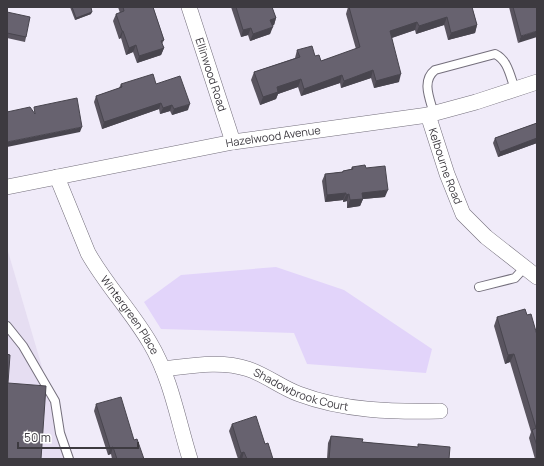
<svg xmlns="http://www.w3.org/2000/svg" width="544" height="466" font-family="Manrope,sans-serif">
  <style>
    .built { fill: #e6def2 }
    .green { fill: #e2d4fa }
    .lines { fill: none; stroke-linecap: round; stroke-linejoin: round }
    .lane-casing { stroke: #746f7c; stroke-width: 10 }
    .street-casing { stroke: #746f7c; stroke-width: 16 }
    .lane { stroke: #fff; stroke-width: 8 }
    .street { stroke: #fff; stroke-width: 15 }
    .wall { fill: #59545f }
    .shaded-wall { fill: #48454e }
    .building { fill: #67626f; stroke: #48454e }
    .labels { text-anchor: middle; stroke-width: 4; stroke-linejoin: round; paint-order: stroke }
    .street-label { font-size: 11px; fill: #3d3a40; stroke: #fff }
  </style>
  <rect width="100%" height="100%" fill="#f0ebf9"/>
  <!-- built -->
  <path class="built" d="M7 248 69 459H7Z"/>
  <!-- green -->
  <path class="green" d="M276 267 344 290 432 349 426 373 307 364 294 333 161 329 144 302 181 275Z"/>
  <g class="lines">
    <!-- lane casing -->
    <g class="lane-casing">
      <g id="lane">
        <path d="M434 114C430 99 421 81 435 70L495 54C508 60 510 76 515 89"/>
        <path d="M479 287 515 278 525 267"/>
        <path d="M7 326 23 346 55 401 60 433 69 459"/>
      </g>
    </g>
    <!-- street casing -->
    <g class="street-casing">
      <g id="street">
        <path id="s1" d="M189 7 233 142"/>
        <path id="s2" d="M428 115 447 174 463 214 486 237 537 277"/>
        <path id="s3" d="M57 177 88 253C106 285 132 312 150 343 171 378 178 421 190 459"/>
        <path id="s4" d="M7 187 233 142 428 115 476 102 537 82"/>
        <path id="s5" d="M163 369C190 366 221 360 248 369 266 375 282 388 299 394 344 411 393 412 440 411"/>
      </g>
    </g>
    <!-- lane -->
    <use href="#lane" class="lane"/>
    <!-- street -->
    <use href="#street" class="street"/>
  </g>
  <!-- wall -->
  <g class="wall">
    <path d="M70 7H91V14L75 20Z"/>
    <path d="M118 7H153L164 40 162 44 164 48 161 55 137 63 133 52 126 55 121 38 119 39 113 21 116 14 120 13Z"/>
    <path d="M231 7H272L276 18 274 25 272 26 270 34 250 41 248 35 241 37Z"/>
    <path d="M348 7H472L477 25 475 33 448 40 444 25 416 34 415 30 392 38 399 82 374 88 371 78 341 88 340 83 301 96 298 87 278 94 276 99 260 105 251 80 254 72 295 58 297 50 315 56 321 61 356 49 346 14Z"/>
    <path d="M509 7H537L518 43Z"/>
    <path d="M7 12 26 37 25 42 7 38Z"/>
    <path d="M121 84H156L188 110 172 115 170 111 160 114 159 109 102 129 94 102 96 96 119 88Z"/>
    <path d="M537 123V143L498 157 493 143 495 138Z"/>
    <path d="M352 167 366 168 385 197 363 199 360 206 347 208V201L343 202V200L325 202 322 181 325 174 342 172 343 171 351 169Z"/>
    <path d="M527 315 537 335V459H535L529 438 531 432 510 362 505 364 494 326 497 317Z"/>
    <path d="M96 404 134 440 144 459H112L111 454 108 455 94 411Z"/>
    <path d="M232 424 265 444 273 459H238L229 431Z"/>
    <path d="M331 436 362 442 418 447V444L449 459H327L328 443Z"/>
  </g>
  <!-- shaded-wall -->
  <g class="shaded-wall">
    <path d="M92 12 91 14 75 20 76 18Z"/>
    <path d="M447 17 444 25 416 34 419 26Z"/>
    <path d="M276 18 274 25 268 27 270 20Z"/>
    <path d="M417 22 415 30 388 39 390 31Z"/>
    <path d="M477 25 475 33 448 40 451 33Z"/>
    <path d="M273 27 270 34 250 41 253 34Z"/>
    <path d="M251 28 248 35 241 37 243 30Z"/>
    <path d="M122 31H123L121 38 119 39Z"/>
    <path d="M537 31V37L518 43 521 36Z"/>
    <path d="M136 45 133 52 126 55 129 48Z"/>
    <path d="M164 48 161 55 137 63 139 56Z"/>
    <path d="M373 70 371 78 341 88 344 81Z"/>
    <path d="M401 74 399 82 374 88 376 81Z"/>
    <path d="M342 75 340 83 301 96 304 89Z"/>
    <path d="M301 79 298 87 278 94 276 99 260 105 263 97 277 87Z"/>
    <path d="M161 103 159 109 102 129 104 122Z"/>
    <path d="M190 104 188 110 172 115 174 109Z"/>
    <path d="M172 105 170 111 160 114 163 108Z"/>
    <path d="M82 127 80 132 7 147V142Z"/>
    <path d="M537 138V143L498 157 500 152Z"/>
    <path d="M388 190 385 197 363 199 360 206 347 208 350 200 362 193Z"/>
    <path d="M346 193 343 200 325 202 327 195Z"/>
    <path d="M349 194 347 201 343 202 346 195Z"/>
    <path d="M514 354 510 362 505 364 508 355Z"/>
    <path d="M113 447 111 454 108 455 110 448Z"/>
    <path d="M244 452 242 459H239L241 453Z"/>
  </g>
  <!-- building -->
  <g class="building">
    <path d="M72 7H91L92 12 76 18Z"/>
    <path d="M123 7H153L164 40 161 41 164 48 139 56 136 45 129 48 123 31H122L116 14 124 11Z"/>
    <path d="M236 7H272L276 18 270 20 273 27 253 34 251 28 243 30Z"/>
    <path d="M349 7H472L477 25 451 33 447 17 419 26 417 22 390 31 401 74 376 81 373 70 344 81 342 75 304 89 301 79 277 87 278 92 263 97 254 72 300 57 297 50 312 46 315 56 319 55 321 61 360 47Z"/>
    <path d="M513 7H537V31L521 36Z"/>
    <path d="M7 12 30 17 26 37 7 33Z"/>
    <path d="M153 74 156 84 180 76 190 104 174 109 172 105 163 108 161 103 104 122 96 96 122 87 121 84Z"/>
    <path d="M77 98 82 127 7 142V112L30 107 35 114 34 107Z"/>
    <path d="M537 123V138L500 152 495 138Z"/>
    <path d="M365 165 366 168 385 166 388 190 362 193 363 199 350 200 349 194 346 195V193L327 195 325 174 343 172V171L353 169 352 167Z"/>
    <path d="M525 309 527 315 531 314 537 335V446L532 430 536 428 514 354 508 355 497 317Z"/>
    <path d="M7 354 10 355 8 383 46 386 41 459H7Z"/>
    <path d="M121 397 134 440 137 439 144 459H117L113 447 110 448 96 404Z"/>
    <path d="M256 416 265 444 268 443 273 459H247L244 452 241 453 232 424Z"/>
    <path d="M331 436 363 439 362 442 418 447V444L450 447 449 459H329Z"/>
  </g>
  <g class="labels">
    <!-- street labels -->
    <g class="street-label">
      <text dy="4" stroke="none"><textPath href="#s1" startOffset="71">Ellinwood Road</textPath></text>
      <text dy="4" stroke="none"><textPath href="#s4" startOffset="271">Hazelwood Avenue</textPath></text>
      <text dy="4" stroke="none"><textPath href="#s2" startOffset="54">Kelbourne Road</textPath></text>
      <text dy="4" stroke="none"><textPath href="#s3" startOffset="157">Wintergreen Place</textPath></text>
      <text dy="4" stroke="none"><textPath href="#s5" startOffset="143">Shadowbrook Court</textPath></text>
    </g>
  </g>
  <!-- border -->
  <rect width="544" height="466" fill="none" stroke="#3d3a40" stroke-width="16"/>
  <!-- scale -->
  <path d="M18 442v6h120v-6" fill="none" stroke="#3d3a40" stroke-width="2"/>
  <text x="24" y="442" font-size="12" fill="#3d3a40" stroke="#ffffff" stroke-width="3" paint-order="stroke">50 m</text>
</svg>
